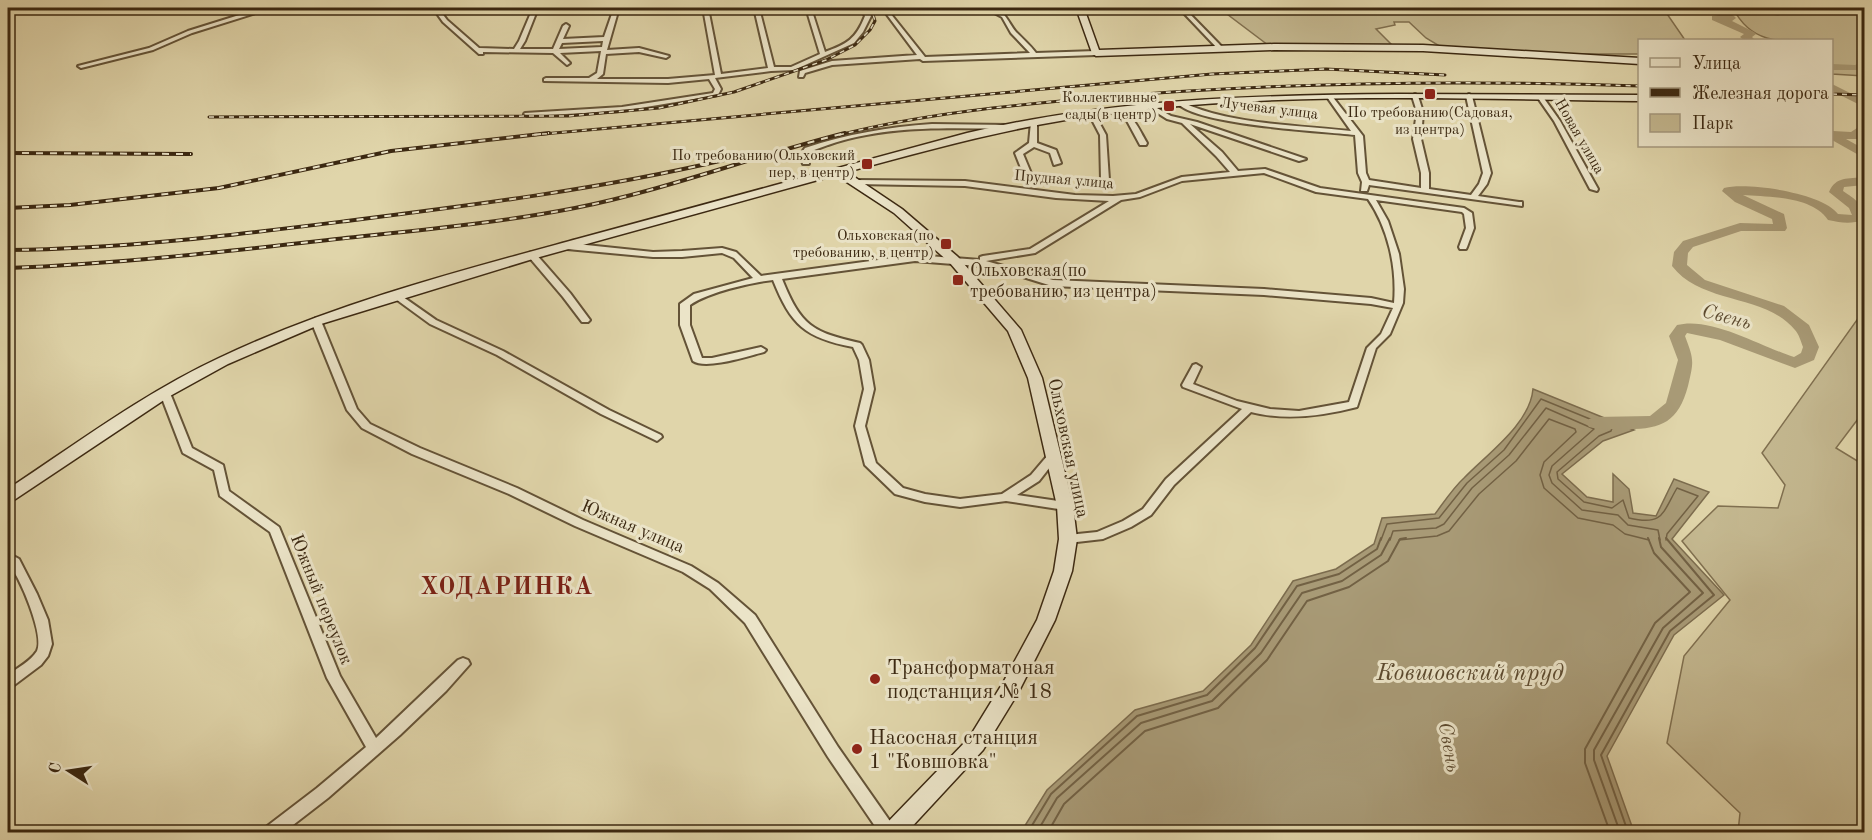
<svg xmlns="http://www.w3.org/2000/svg" width="1872" height="840" font-family="'Old Standard TT',serif">
  <style>
    .green { fill: #c4b890; stroke: #807050; stroke-width: 1.5 }
    .water { fill: #a89a76; stroke: #7c6c4e; stroke-width: 1.5 }
    .lines { fill: none; stroke-linecap: round; stroke-linejoin: round }
    .shore-far1 { stroke: #726144; stroke-width: 1.5 }
    .shore { stroke: #726144; stroke-width: 2 }
    .river { fill: #a89a76; fill-rule: evenodd }
    .street-casing { stroke: #645337; stroke-width: 4 }
    .secondary-casing { stroke: #3b2811; stroke-width: 3 }
    .street { fill: #ebe4c8; fill-rule: evenodd }
    .secondary { fill: #ebe4c8; fill-rule: evenodd }
    .rail-far1-casing { stroke: #3b2811; stroke-width: 3 }
    .rail-casing { stroke: #3b2811; stroke-width: 4 }
    .rail-far1 { stroke: #ebe4c8; stroke-width: 1.5; stroke-dasharray: 5; stroke-linecap: butt }
    .rail { stroke: #ebe4c8; stroke-width: 2; stroke-dasharray: 7; stroke-linecap: butt }
    .poi-dot { fill: #8f2418; stroke: #ebe4c8; stroke-width: 2 }
    .labels { text-anchor: middle; stroke-width: 6; stroke-linejoin: round; paint-order: stroke }
    .far-poi-label { font-size: 15px; fill: #3b2811; stroke: #ebe4c8; text-anchor: end }
    .far-street-label { font-size: 15px; fill: #3b2811; stroke: #ebe4c8 }
    .poi-label { font-size: 18px; fill: #3b2811; stroke: #ebe4c8; text-anchor: start }
    .street-label { font-size: 18px; fill: #3b2811; stroke: #ebe4c8 }
    .water-label { font-size: 20px; font-style: italic; fill: #5c4a2f; stroke: #ebe4c8 }
    .near-poi-label { font-size: 21px; fill: #3b2811; stroke: #ebe4c8; text-anchor: start }
    .district-label { font-size: 24px; font-weight: bold; letter-spacing: 1.5px; fill: #7a1f14; stroke: #ebe4c8 }
    .near-water-label { font-size: 24px; font-style: italic; fill: #5c4a2f; stroke: #ebe4c8 }
  </style>
  <rect width="100%" height="100%" fill="#e0d5aa"/>
  <filter id="stains"><feTurbulence type="fractalNoise" baseFrequency=".00333" numOctaves="4"/><feColorMatrix values="0 0 0 0 .2 0 0 0 0 .09 0 0 0 0 .02 0 0 0 .5 -.17"/></filter>
  <radialGradient id="worn" r=".72"><stop offset=".6" stop-color="#630" stop-opacity="0"/><stop offset="1" stop-color="#630" stop-opacity=".3"/></radialGradient>
  <!-- green -->
  <g class="green">
    <path d="M1219 8H1663L1685 40H1640L1639 54H1570L1441 47 1426 38 1409 22H1394L1395 25 1376 29 1393 46 1268 45Z"/>
    <path d="M1733 8H1864V76L1832 74V40C1791 40 1754 50 1733 8Z"/>
    <path d="M1864 310V416L1861 415 1836 448 1864 465V832H1738L1740 813 1667 743 1684 656 1730 600 1682 541 1718 506 1778 508 1785 485 1762 453Z"/>
  </g>
  <!-- water -->
  <path class="water" d="M1533 389 1634 430 1603 441 1562 474 1587 497 1613 502V474L1629 489 1633 513 1656 516 1674 479 1709 492 1672 539 1724 595 1674 635 1607 756 1634 832H1021L1047 790 1135 710 1203 691 1251 645 1293 581 1336 569 1374 544 1382 518 1435 514C1444 502 1453 488 1464 478 1487 454 1530 424 1533 389Z"/>
  <g class="lines">
    <!-- shore-far1 -->
    <g class="shore-far1">
      <path d="M1381 540 1387 524 1439 518 1467 483 1504 450 1541 399 1612 428 1611 431 1599 436 1557 472 1558 479 1584 502 1612 508 1623 500 1629 518C1663 526 1662 514 1677 488L1698 496 1667 534 1666 540"/>
      <path d="M1390 540 1393 531 1436 528 1444 524 1472 488 1509 455 1546 408 1594 429 1552 466 1549 475 1552 483 1582 510 1618 515 1628 525 1658 530 1660 540"/>
      <path d="M1399 540 1437 536 1449 531 1479 494 1516 461 1549 419 1575 429 1576 432 1544 462 1540 475 1544 488 1578 518 1613 525 1625 534 1649 540"/>
    </g>
    <!-- shore -->
    <g class="shore">
      <path d="M1028 832 1051 794 1137 716 1207 695 1255 648 1297 586 1339 574 1377 549 1381 538"/>
      <path d="M1037 832 1057 798 1141 723 1212 701 1261 653 1302 593 1342 581 1381 555 1390 538"/>
      <path d="M1048 832 1064 804 1145 731 1218 708 1267 660 1307 601 1349 587 1388 561 1400 539 1406 538"/>
      <path d="M1610 832 1585 763V749L1655 623 1690 592 1654 553 1648 538"/>
      <path d="M1620 832 1594 760V750L1663 628 1703 593 1661 547 1659 538"/>
      <path d="M1628 832 1601 755 1670 631 1714 595 1666 538"/>
    </g>
    <!-- river -->
    <g class="river">
      <path d="M1710 8H1720L1734 16 1736 18 1732 21 1754 32 1756 34 1752 37 1755 40H1744L1740 37 1744 34 1712 20V16L1719 15Z"/>
      <path d="M1746 8H1776L1783 13 1778 16Z"/>
      <path d="M1864 61V68L1861 70H1832V64L1855 65Z"/>
      <path d="M1832 84 1864 100V107L1832 91Z"/>
      <path d="M1860 126H1864V134L1857 139H1846L1864 149V158L1832 140 1833 131 1851 132Z"/>
      <path d="M1864 177V185L1844 187 1843 191C1855 199 1864 204 1864 220 1851 224 1842 223 1828 220 1812 196 1769 197 1743 195L1784 214 1787 228 1785 231H1741L1693 247 1688 253 1687 265 1705 280 1784 306 1809 325 1819 347 1814 360 1795 368 1720 340 1687 333 1685 336C1694 360 1694 361 1688 386 1678 424 1659 430 1622 429 1611 429 1599 430 1589 427L1586 423 1589 419 1595 417 1650 416 1666 403 1678 360 1669 336 1677 325C1711 316 1762 347 1794 357L1801 353 1803 347C1801 342 1799 334 1795 330 1764 293 1702 305 1672 266L1674 252 1683 241 1740 223 1773 224 1772 219 1735 202 1722 191 1724 188C1748 182 1823 193 1838 214L1852 215 1849 208 1829 192C1836 176 1848 179 1864 177Z"/>
    </g>
    <!-- street casing -->
    <g class="street-casing">
      <g id="street">
        <path d="M234 8 286 9 379 8 376 10 286 13 262 11 192 33 153 50 81 68 78 66 149 48 188 31 252 11 236 10Z"/>
        <path d="M433 8H438L447 20 479 48 514 49 519 41 533 8H538L525 41 520 49H553L563 26 566 24 569 26 563 39 604 37 614 8H619L607 50 639 48 669 56 666 58 639 52 606 54 603 74 597 79H668L715 75 703 8H708L721 74 768 68 754 8H759L774 67H791L820 54 806 8H811L825 52C847 44 856 39 865 16L861 8H865L871 16 863 32 854 43 794 70 771 71 715 78 721 89 718 95 622 111 527 116 524 114 525 113 622 107 713 93 715 89 709 79 668 83 544 81V79L546 78H589L597 73 601 51 560 53 570 63 567 65 553 53 483 52V54H479L443 22ZM603 41 602 47 559 49 562 43Z"/>
        <path d="M882 8H886L925 57 1030 53 1011 33 1002 17 985 8C1006 8 1006 20 1016 32 1023 39 1030 45 1036 53L1096 51 1099 53 1096 55 923 61 920 59 832 65 805 73 803 77H799L800 71 832 61 917 55Z"/>
        <path d="M1179 8H1184L1222 47V49H1218Z"/>
        <path d="M1415 94 1418 96 1423 112 1421 139 1429 173V189L1471 195 1479 184 1483 173 1466 96 1469 94 1472 96 1491 173 1487 184 1478 196 1519 202H1522V206L1369 185 1367 191H1361L1362 182 1358 173 1355 135C1319 131 1200 125 1178 104L1181 102C1232 125 1296 125 1351 131L1327 97 1332 96 1363 136 1366 173 1369 180 1421 188V173L1413 139 1417 112 1412 96Z"/>
        <path d="M1539 97H1543L1560 121 1598 189 1597 191 1590 189 1554 121 1538 98Z"/>
        <path d="M1150 104 1171 116 1197 122 1306 159 1299 161 1190 124 1222 152 1238 171 1265 169 1320 188 1464 208 1472 213 1474 228 1467 247 1466 249H1460L1459 247 1466 228 1464 214 1462 212 1376 200 1388 221 1399 254 1404 289 1403 303 1390 334 1376 348 1357 407C1322 416 1286 421 1251 412L1174 485 1151 515 1131 527 1103 539 1068 543 1064 542 1062 539 1064 536 1068 535 1097 532 1123 521 1143 509 1166 479 1242 409 1183 387 1182 385 1193 365 1196 364 1201 367 1193 384 1237 401 1270 409 1299 411 1349 402 1367 348 1381 334 1393 308 1371 304 1264 295 1052 286 991 267 915 261 782 279C801 326 812 332 860 343L862 345 869 360 874 389 865 426 876 463 903 488 925 494 960 499 1002 494 1031 475 1048 455 1052 454 1057 458 1039 481 1017 495 1065 502 1069 503 1071 506 1069 509 1065 510 1006 501 960 507 925 502 895 494 865 465 855 426 864 389 859 360 853 347C805 338 791 325 773 280 749 283 709 292 690 305V325L702 358H712L761 347 766 350 764 352C748 356 706 370 693 361L680 325V304L694 294 753 278 734 258 722 253 682 257H653L567 249 563 246 567 243 653 252 682 251 722 248 736 252 761 276 915 255 980 260V257L983 256 1030 249 1109 201 1056 198 965 186 856 184 852 182 856 180 965 181 1075 195 1113 196 1136 194 1182 177 1230 172 1216 156 1182 123 1167 119 1148 107V105ZM1264 173 1316 192 1368 199C1388 228 1397 267 1394 303L1371 298 1264 289 1053 280 986 261 1035 253 1121 200 1140 197 1182 181Z"/>
        <path d="M1116 110C1132 110 1139 130 1147 143L1146 145H1140L1126 119 1116 112Z"/>
        <path d="M1090 113H1094L1106 135 1109 180 1105 182 1101 180 1100 135 1089 114Z"/>
        <path d="M1034 120 1037 122V143L1056 150 1061 163 1054 165 1050 153 1034 147 1023 154 1033 178 1029 180 1025 178 1015 153 1029 143 1031 122Z"/>
        <path d="M932 124 1009 125 1012 127 1009 129C949 128 885 125 828 145 821 148 812 149 808 155L809 164H803L800 155 805 148C847 134 888 127 932 124Z"/>
        <path d="M532 252 535 253 570 293 590 320 588 322H582L563 297 529 257V253Z"/>
        <path d="M396 292 436 320 503 351 609 410 661 435 662 437 657 441 653 439 601 414 497 355 430 324 393 297V293Z"/>
        <path d="M316 318 321 321 357 409 370 424 420 448 517 488 583 520 691 566 718 583 755 615 838 747 894 827 896 832H879L828 757 745 623 710 589 683 572 575 526 509 494 412 454 362 428 347 410 311 321Z"/>
        <path d="M165 390 170 393 192 448 223 465 229 491 279 527 340 676 376 738 458 660 463 658 468 660 470 664 446 691 400 735 328 798 284 832H264L266 827 317 788 366 747 327 678 270 532 220 496 214 470 183 453 160 393Z"/>
        <path d="M8 553 19 559 37 594 48 620 52 644 48 656 41 665 13 686 8 688V675C17 668 31 661 37 651 45 636 19 574 8 563Z"/>
      </g>
    </g>
    <!-- secondary casing -->
    <g class="secondary-casing">
      <g id="secondary">
        <path d="M1076 8H1084L1099 50 1274 44 1423 45 1640 58V64L1423 51 1274 50 1096 56 1092 53Z"/>
        <path d="M1399 94 1640 95V101C1467 99 1283 91 1113 113 1022 124 935 148 847 172L902 209 958 257 1021 330 1042 378 1073 506 1077 539 1072 571 1055 620 1018 693 983 750 907 832H882L885 825 969 738 1004 681 1037 620 1054 571 1059 539 1057 506 1028 378 1008 331 950 263 894 213 836 175 536 258 321 324 228 364 170 396 14 500 8 502V489C76 444 144 393 219 358 333 304 456 272 577 239 707 204 837 168 967 133 1109 99 1254 95 1399 94Z"/>
      </g>
    </g>
    <!-- street -->
    <use href="#street" class="street"/>
    <!-- secondary -->
    <use href="#secondary" class="secondary"/>
    <!-- rail-far1 casing -->
    <g class="rail-far1-casing">
      <g id="rail-far1">
        <path d="M1832 94 1864 95"/>
        <path d="M209 117 568 116 659 108 734 92 826 60 855 45 870 30 875 21 871 8"/>
        <path d="M532 135 1212 74 1326 69 1445 75"/>
        <path d="M839 135C926 113 1015 105 1104 97 1283 82 1461 80 1640 86"/>
      </g>
    </g>
    <!-- rail casing -->
    <g class="rail-casing">
      <g id="rail">
        <path d="M8 153 191 154"/>
        <path d="M8 208 70 205 219 188 391 151 549 133"/>
        <path d="M8 250C122 249 234 235 347 221 474 205 600 189 724 160"/>
        <path d="M8 268C115 264 221 252 328 240 410 231 493 224 575 208 666 190 754 156 845 133"/>
      </g>
    </g>
    <!-- rail-far1 -->
    <use href="#rail-far1" class="rail-far1"/>
    <!-- rail -->
    <use href="#rail" class="rail"/>
  </g>
  <!-- markers -->
  <g class="poi-dot">
    <rect x="1424" y="88" width="12" height="12" rx="3"/>
    <rect x="1163" y="100" width="12" height="12" rx="3"/>
    <rect x="861" y="158" width="12" height="12" rx="3"/>
    <rect x="940" y="238" width="12" height="12" rx="3"/>
    <rect x="952" y="274" width="12" height="12" rx="3"/>
    <circle cx="875" cy="679" r="6"/>
    <circle cx="857" cy="749" r="6"/>
  </g>
  <g class="labels">
    <!-- far-poi labels -->
    <g class="far-poi-label">
      <text x="1157" y="102">Коллективные<tspan x="1157" dy="17">сады(в центр)</tspan></text>
      <text x="1430" y="117" text-anchor="middle">По требованию(Садовая,<tspan x="1430" dy="17">из центра)</tspan></text>
      <text x="855" y="160">По требованию(Ольховский<tspan x="855" dy="17">пер, в центр)</tspan></text>
      <text x="934" y="240">Ольховская(по<tspan x="934" dy="17">требованию, в центр)</tspan></text>
    </g>
    <!-- far-street labels -->
    <g class="far-street-label">
      <text transform="translate(1269 108) rotate(7)" y="5">Лучевая улица</text>
      <text transform="translate(1580 136) rotate(60)" y="5">Новая улица</text>
      <text transform="translate(1064 179) rotate(5)" y="5">Прудная улица</text>
    </g>
    <!-- poi labels -->
    <g class="poi-label">
      <text x="970" y="276">Ольховская(по<tspan x="970" dy="21">требованию, из центра)</tspan></text>
    </g>
    <!-- street labels -->
    <g class="street-label">
      <text transform="translate(1069 448) rotate(78)" y="6">Ольховская улица</text>
      <text transform="translate(633 526) rotate(23)" y="6">Южная улица</text>
      <text transform="translate(322 599) rotate(68)" y="6">Южный переулок</text>
    </g>
    <!-- water labels -->
    <g class="water-label">
      <text transform="translate(1727 316) rotate(15)" y="7">Свень</text>
      <text transform="translate(1450 747) rotate(80)" y="7">Свень</text>
    </g>
    <!-- near-poi labels -->
    <g class="near-poi-label">
      <text x="887" y="674">Трансформатоная<tspan x="887" dy="24">подстанция № 18</tspan></text>
      <text x="869" y="744">Насосная станция<tspan x="869" dy="24">1 "Ковшовка"</tspan></text>
    </g>
    <!-- district labels -->
    <g class="district-label">
      <text x="507" y="594">ХОДАРИНКА</text>
    </g>
    <!-- near-water labels -->
    <g class="near-water-label">
      <text x="1470" y="680">Ковшовский пруд</text>
    </g>
  </g>
  <!-- margin -->
  <rect width="1872" height="840" fill="none" stroke="#e0d5aa" stroke-width="30"/>
  <rect x="9" y="9" width="1854" height="822" fill="none" stroke="#3b2811" stroke-width="3"/>
  <rect x="15" y="15" width="1842" height="810" fill="none" stroke="#3b2811" stroke-width="1.5"/>
  <!-- legend -->
  <rect x="1638" y="39" width="195" height="108" fill="#ebe4c8" stroke="#a5997f" stroke-width="1.5"/>
  <rect x="1650" y="58" width="30" height="9" fill="#ebe4c8" stroke="#a5997f" stroke-width="1.5"/>
  <text x="1692" y="69" font-size="18" fill="#3b2811">Улица</text>
  <rect x="1650" y="88" width="30" height="9" fill="#3b2811" stroke="#a5997f" stroke-width="1.5"/>
  <text x="1692" y="99" font-size="18" fill="#3b2811">Железная дорога</text>
  <rect x="1650" y="114" width="30" height="18" fill="#c4b890" stroke="#a5997f" stroke-width="1.5"/>
  <text x="1692" y="129" font-size="18" fill="#3b2811">Парк</text>
  <!-- north arrow -->
  <g transform="translate(69 771) rotate(282)" stroke="#ebe4c8" stroke-width="4.5" paint-order="stroke">
  <path d="M0-4.5L10 22L0 15L-10 22Z" fill="#3b2811"/>
  <text y="-9" font-size="16" font-weight="bold" text-anchor="middle" fill="#3b2811">С</text>
  </g>
  <rect width="100%" height="100%" filter="url(#stains)"/>
  <rect width="100%" height="100%" fill="url(#worn)"/>
</svg>
